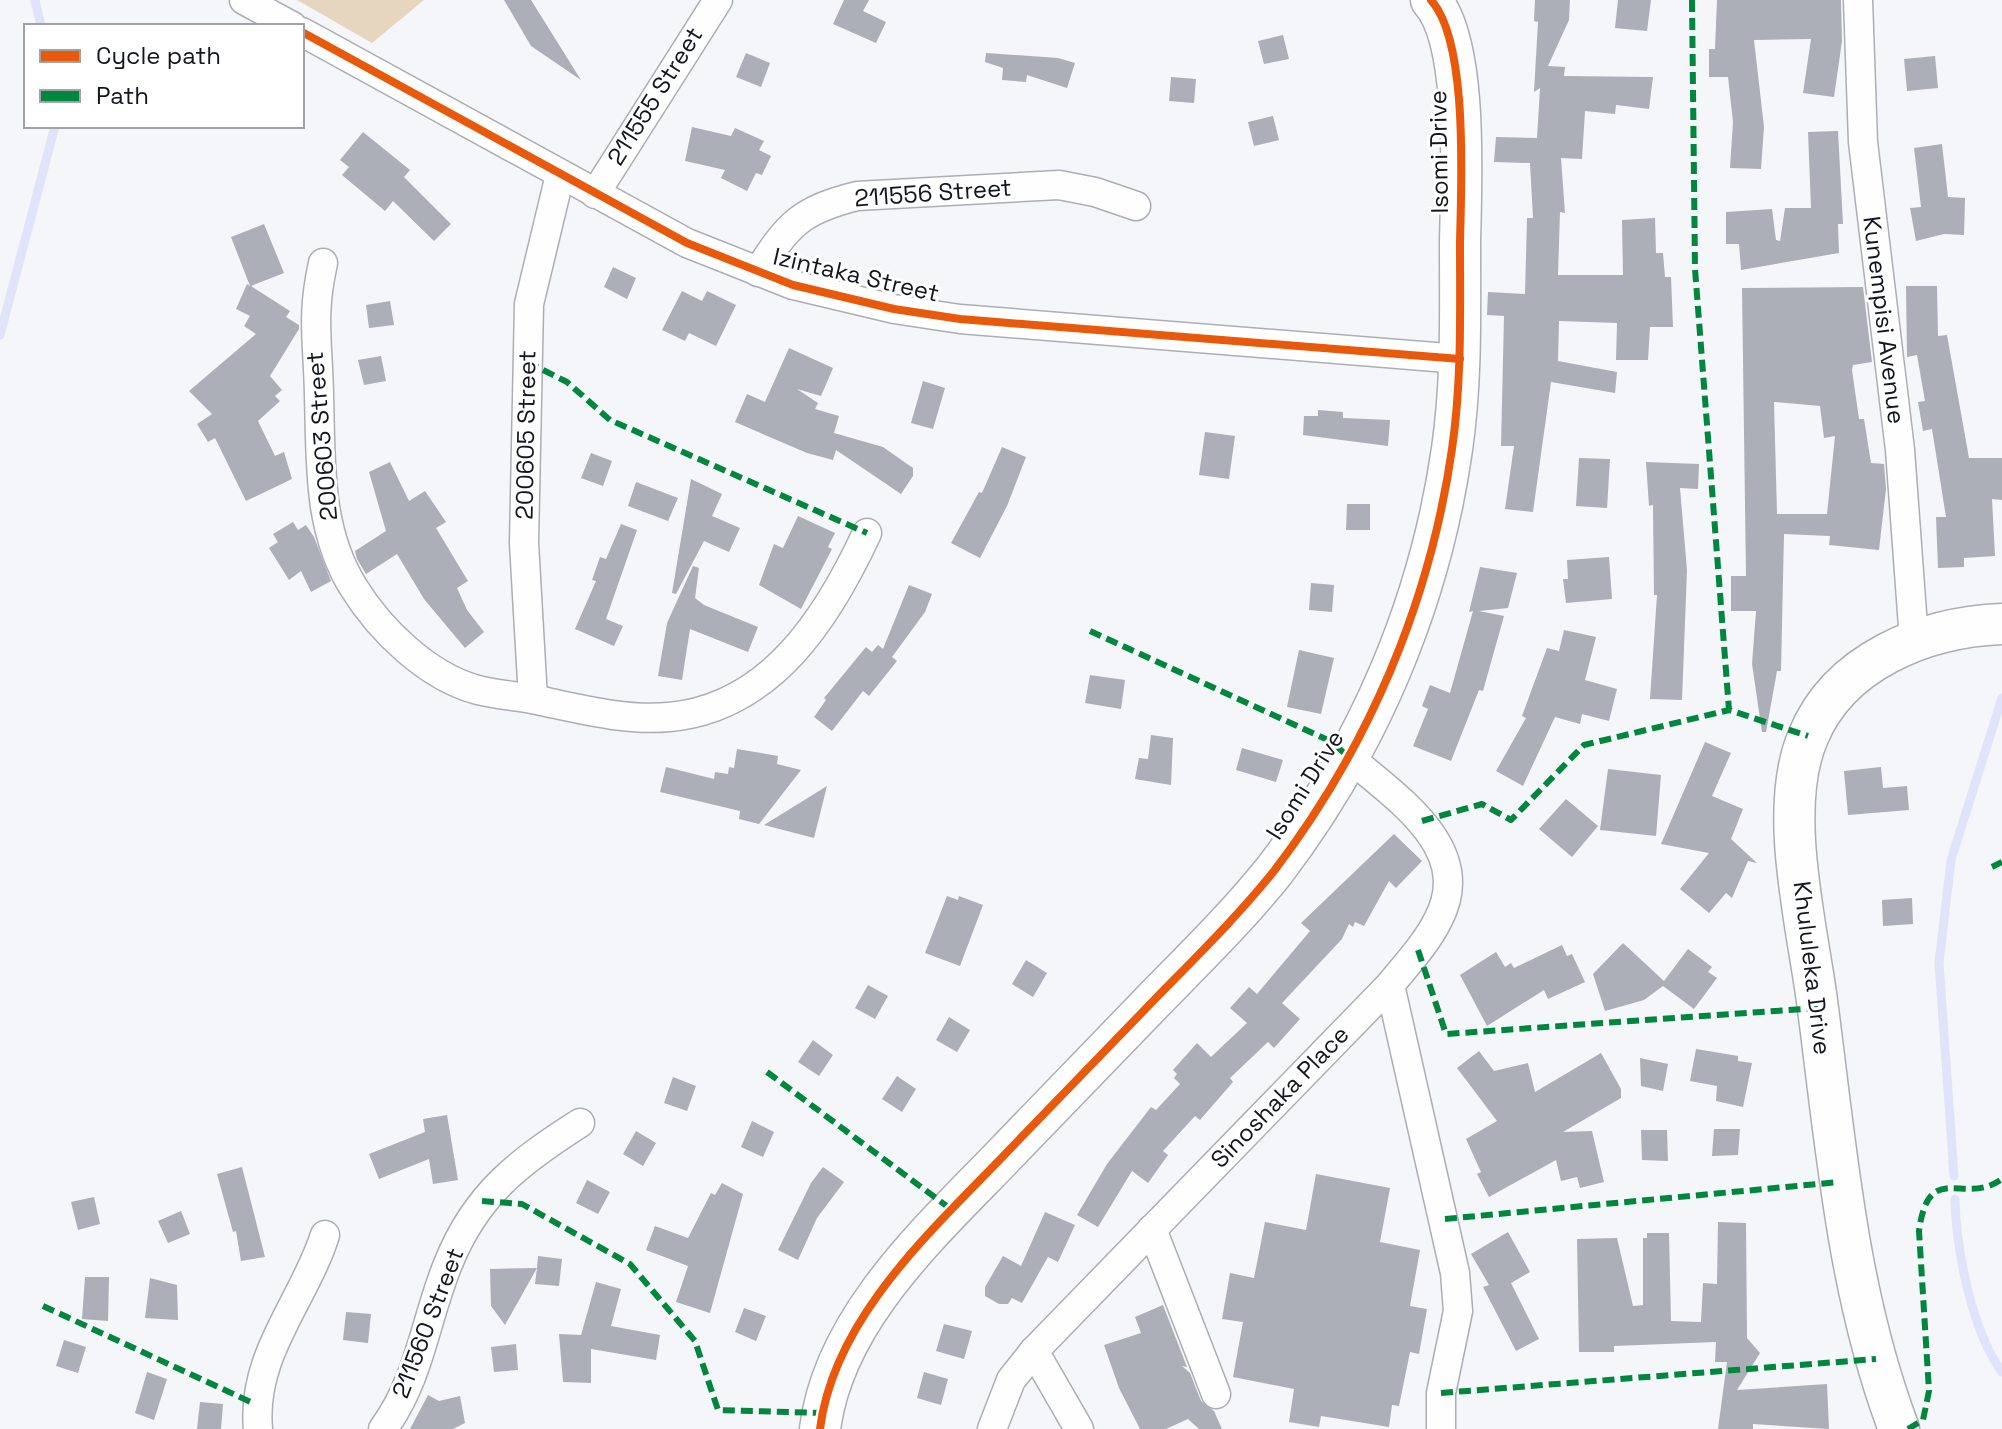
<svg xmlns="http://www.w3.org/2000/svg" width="2002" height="1429" font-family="'Space Grotesk',sans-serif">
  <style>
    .forest { fill: #e7d6bf }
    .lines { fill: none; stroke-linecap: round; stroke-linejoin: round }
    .stream { stroke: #dfe4fa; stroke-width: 9 }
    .building { fill: #acaeb8; fill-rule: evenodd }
    .street-casing { stroke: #adaeb5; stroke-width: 31 }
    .secondary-casing { stroke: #adaeb5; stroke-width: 43 }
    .street { stroke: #fefefe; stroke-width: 28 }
    .secondary { stroke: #fefefe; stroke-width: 40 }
    .quiet { stroke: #00873e; stroke-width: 6; stroke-dasharray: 12 6; stroke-linecap: butt }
    .cycleway-casing { stroke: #fff; stroke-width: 13 }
    .cycleway { stroke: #e8590c; stroke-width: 8 }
    .labels { text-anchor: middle; stroke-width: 6; stroke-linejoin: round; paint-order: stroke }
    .street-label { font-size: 24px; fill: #131620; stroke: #fff }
  </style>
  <rect width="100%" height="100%" fill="#f5f6f9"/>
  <!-- forest -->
  <path class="forest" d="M297 0H424L372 43Z"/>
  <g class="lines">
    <!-- stream -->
    <g class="stream">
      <path d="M35 0 41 26"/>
      <path d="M0 335 55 126"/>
      <path d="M1954 1176 1939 963 1951 860 2002 698"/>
      <path d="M1955 1199C1956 1250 1972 1331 2002 1372"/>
    </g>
  </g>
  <!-- building -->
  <g class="building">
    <path d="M504 0H531L581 80 531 46Z"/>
    <path d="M844 0H869L863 11 886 22 876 43 833 24Z"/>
    <path d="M1535 0H1570L1569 20 1548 66 1565 67 1564 76 1653 77 1649 109 1616 105 1615 114 1585 111 1582 159 1561 158 1565 213 1560 212 1558 275H1623L1622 220 1655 218 1656 253H1663L1665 277H1671L1673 327H1650L1648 360H1616L1617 323 1559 321 1558 361 1617 372 1615 393 1551 382 1533 512 1505 509 1514 446H1501L1504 316 1487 315 1488 292 1525 294 1527 218H1533L1530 163 1494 162 1496 137 1537 138 1540 88 1534 92 1538 22 1534 21Z"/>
    <path d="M1618 0H1651L1647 31 1615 28Z"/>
    <path d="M1717 0H1841L1842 41 1834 97 1803 93 1811 39 1754 40 1764 127 1761 169 1730 168 1733 122 1728 77H1709V49H1715Z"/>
    <path d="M1283 35 1289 59 1264 64 1258 41Z"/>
    <path d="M746 53 770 63 761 87 736 77Z"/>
    <path d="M986 53 1058 58 1075 63 1067 88 1027 75 1026 82 1002 80 1003 68 985 62Z"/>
    <path d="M1935 56 1938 88 1907 91 1904 59Z"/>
    <path d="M1171 77 1196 79 1194 103 1169 101Z"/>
    <path d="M1273 116 1279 140 1254 146 1248 122Z"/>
    <path d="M692 127 731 136 735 128 764 141 759 150 771 156 762 175 756 173 747 191 721 178 725 170 685 161Z"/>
    <path d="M1838 131 1843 224H1838L1839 253 1741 270 1739 244H1726V212L1772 209 1776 240 1780 241 1785 208H1811L1808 132Z"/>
    <path d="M363 132 410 170 404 177 451 224 434 241 393 201 385 211 342 175 349 167 340 160Z"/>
    <path d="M1942 144 1948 197 1965 198 1964 235 1944 234 1916 241 1910 208 1921 207 1914 148Z"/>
    <path d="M264 224 284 273 251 286 290 311 286 317 299 325V329L270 376 282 390 275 396 280 401 258 421 275 456 284 452 292 479 246 501 215 438 208 442 197 424 212 414 189 391 256 334 244 326 250 316 236 309 247 284 250 286 231 237Z"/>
    <path d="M613 267 636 278 627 299 604 287Z"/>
    <path d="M1906 286H1937L1938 336 1947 335 1969 458H2002V500L1992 499 1995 556 1964 558V567L1938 568 1936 517H1946L1932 429 1923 431 1918 402 1925 401 1917 355 1907 357Z"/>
    <path d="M1863 287 1872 362 1853 365 1852 370 1859 419H1864L1871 463 1884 464 1886 489 1879 550 1829 545 1830 536 1784 534 1781 671H1777L1766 732H1762L1752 664 1756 611H1731V576H1746L1742 288ZM1774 402 1820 406 1824 438 1835 436 1827 514H1777Z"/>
    <path d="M682 291 702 301 707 291 736 305 716 346 689 333 685 341 662 330Z"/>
    <path d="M390 301 394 325 369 328 366 305Z"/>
    <path d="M789 348 833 368 821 396 797 389 818 403 815 409 839 416 834 433 883 447 913 468V476L901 494 836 450 833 460 807 453 735 422 747 394 765 402Z"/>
    <path d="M381 356 386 381 364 385 358 360Z"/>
    <path d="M923 381 945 388 933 429 911 423Z"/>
    <path d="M1318 410 1343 412V418L1390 420 1388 446 1303 435 1304 416H1318Z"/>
    <path d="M1205 432 1235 436 1229 479 1199 475Z"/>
    <path d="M1002 447 1026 457 1007 506 980 558 951 543 979 492 982 493Z"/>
    <path d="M591 453 612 461 603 486 581 478Z"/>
    <path d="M1579 458 1610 459 1607 508 1576 506Z"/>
    <path d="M390 462 409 501 425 491 446 522 436 528 468 581 457 588 467 610 484 632 465 648 424 599 397 554 366 574 357 559 355 551 386 531 369 472Z"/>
    <path d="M1646 462 1699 464 1698 489 1680 488 1687 570 1682 700 1650 699 1657 595H1654L1653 505 1649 506Z"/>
    <path d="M691 479 722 494 712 516 740 528 729 552 704 541 676 594 672 593Z"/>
    <path d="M636 482 678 498 668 521 628 506Z"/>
    <path d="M1347 504H1370V530H1346Z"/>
    <path d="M798 516 835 533 828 547 832 549 801 609 759 585 774 544 783 548Z"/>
    <path d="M293 522 298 530 306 525 314 537 331 581 311 592 301 571 289 580 269 548 278 542 273 534Z"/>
    <path d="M621 524 637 530 606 619 623 626 614 646 575 629 596 581 592 580 600 557 606 559Z"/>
    <path d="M1609 557 1612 599 1566 603 1563 579H1568L1567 560Z"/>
    <path d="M693 566 699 568 695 598 704 605 758 627 748 652 690 629 682 680 658 676 667 623Z"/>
    <path d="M1480 567 1517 573 1508 608 1479 611 1504 616 1483 691 1479 690 1451 761 1413 746 1428 709 1422 706 1430 685 1450 693 1473 611 1469 612Z"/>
    <path d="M1311 583 1334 585 1332 612 1309 610Z"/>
    <path d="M909 585 932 594 925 612 892 657 897 661 869 696 863 691 832 731 814 717 826 700 824 698 866 647 872 652 878 645 883 649Z"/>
    <path d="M1564 630 1596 637 1585 680 1617 689 1609 721 1582 714 1580 724 1555 717 1523 786 1496 771 1526 718 1522 716 1547 648 1559 651Z"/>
    <path d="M1299 650 1334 658 1321 714 1287 707Z"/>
    <path d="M1090 675 1125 680 1121 709 1085 703Z"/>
    <path d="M1151 735 1173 738 1171 785 1135 779 1139 758 1148 759Z"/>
    <path d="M1705 742 1731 753 1712 796 1743 809 1731 839 1757 863 1748 861 1732 898 1726 893 1709 913 1680 889 1709 853 1661 844Z"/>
    <path d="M1242 748 1283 760 1276 782 1236 770Z"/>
    <path d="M737 749 778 756 777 764 801 770 759 824 739 819 740 811 660 792 666 767 714 779 715 772 728 774 729 767 734 768Z"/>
    <path d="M1881 767 1883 788 1907 786 1909 810 1848 815 1844 771Z"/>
    <path d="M1608 769 1661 775 1656 836 1600 830Z"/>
    <path d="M827 786 814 838 764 825Z"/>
    <path d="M1566 799 1598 826 1572 857 1539 829Z"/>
    <path d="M1394 834 1422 861 1396 888 1389 881 1364 926 1355 922 1353 927 1349 924 1342 939 1282 1003 1300 1019 1274 1048 1268 1042 1230 1078 1233 1082 1200 1120 1195 1116 1163 1151 1168 1155 1148 1183 1132 1171 1098 1227 1077 1215 1107 1164 1151 1107 1156 1110 1180 1084 1174 1078 1177 1074 1173 1070 1197 1043 1211 1057 1247 1023 1230 1008 1249 987 1257 994 1310 931 1301 923Z"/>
    <path d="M947 896 958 900 959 896 983 905 960 966 925 953Z"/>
    <path d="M1912 898 1913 924 1883 926 1882 900Z"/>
    <path d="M1623 943 1664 981 1688 949 1712 967 1708 972 1717 978 1694 1009 1663 986 1644 1000 1605 1011 1593 974Z"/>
    <path d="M1562 945 1567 956 1572 954 1585 982 1548 999 1544 990 1487 1026 1460 975 1496 952 1505 967 1511 963 1514 968Z"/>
    <path d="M1026 960 1047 973 1033 997 1012 984Z"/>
    <path d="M868 985 888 996 875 1019 855 1008Z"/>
    <path d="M949 1017 970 1030 957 1052 936 1040Z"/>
    <path d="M813 1040 833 1055 819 1076 798 1062Z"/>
    <path d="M1696 1049 1738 1056V1061L1752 1063 1743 1107 1716 1101 1717 1086 1690 1081Z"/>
    <path d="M1479 1051 1494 1071 1528 1063 1535 1092 1601 1053 1621 1089V1098L1563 1132 1592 1131 1604 1182 1580 1188 1577 1177 1561 1181 1556 1160 1489 1197 1477 1174 1481 1172 1466 1139 1497 1121 1457 1068Z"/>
    <path d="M1640 1058 1668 1064 1663 1091 1641 1086Z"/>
    <path d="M897 1076 916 1089 902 1112 882 1099Z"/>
    <path d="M673 1077 696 1086 687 1111 664 1103Z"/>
    <path d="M447 1115 458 1180 433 1184 429 1159 379 1179 369 1154 425 1132 423 1119Z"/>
    <path d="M752 1121 774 1132 763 1157 741 1147Z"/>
    <path d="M1714 1129H1740L1738 1155 1712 1156Z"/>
    <path d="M1641 1130H1667L1668 1161 1642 1160Z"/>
    <path d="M636 1131 656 1143 643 1166 623 1154Z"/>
    <path d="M242 1167 265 1257 241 1261 236 1231 233 1232 217 1174Z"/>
    <path d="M823 1167 844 1182 817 1218 798 1260 778 1250 811 1183Z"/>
    <path d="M1316 1174 1390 1188 1380 1242 1420 1250 1410 1306 1427 1309 1419 1354 1410 1352 1399 1406 1392 1405 1389 1427 1321 1416 1319 1427 1289 1422 1294 1389 1233 1377 1243 1322 1222 1319 1230 1273 1254 1278 1265 1222 1306 1230Z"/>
    <path d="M587 1180 610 1192 598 1214 576 1203Z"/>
    <path d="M722 1183 743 1194 710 1313 676 1302 688 1266 646 1250 655 1226 688 1238 711 1193 715 1195Z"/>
    <path d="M94 1197 100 1224 78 1230 71 1202Z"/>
    <path d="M181 1211 190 1234 168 1243 158 1221Z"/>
    <path d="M1045 1212 1075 1225 1058 1262 1048 1257 1022 1303 1012 1298 1008 1304H999L985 1296V1287L1003 1256 1021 1266Z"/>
    <path d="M1718 1222 1746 1223 1747 1338 1760 1353 1737 1390 1827 1384 1829 1429 1753 1424V1429H1718L1727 1362H1715L1716 1342 1614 1346V1352H1579L1577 1239 1617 1238 1633 1306 1643 1305V1238H1647V1233H1669L1671 1321 1701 1322 1703 1283 1717 1284Z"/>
    <path d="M1508 1232 1530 1272 1511 1283 1539 1339 1516 1351 1483 1287 1489 1285 1471 1254Z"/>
    <path d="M538 1256 562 1259 559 1286 535 1284 537 1268 505 1325 491 1306 490 1269 537 1268Z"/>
    <path d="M85 1277H109L108 1321 82 1319Z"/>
    <path d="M150 1278 177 1285 178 1320 145 1318Z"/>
    <path d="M596 1282 621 1289 611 1326 660 1335 656 1360 591 1349V1383L563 1382 559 1334 581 1335Z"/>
    <path d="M1163 1305 1187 1367 1182 1366 1190 1373 1201 1401 1214 1411 1222 1429H1199L1188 1419 1166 1429H1140L1119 1388 1104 1345 1141 1333 1135 1317Z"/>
    <path d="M744 1308 766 1316 756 1341 735 1332Z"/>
    <path d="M346 1312 371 1314 368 1343 343 1340Z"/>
    <path d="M944 1324 972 1331 964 1359 936 1351Z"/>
    <path d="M64 1340 86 1347 78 1373 56 1366Z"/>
    <path d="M516 1344 518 1370 494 1372 491 1347Z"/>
    <path d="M147 1372 167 1379 154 1420 135 1413Z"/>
    <path d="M924 1372 948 1379 941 1405 917 1398Z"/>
    <path d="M428 1395 439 1401 460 1396 465 1423 453 1429H410Z"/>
    <path d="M200 1402 223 1404 221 1429H197Z"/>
  </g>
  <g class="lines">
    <!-- street casing -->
    <g class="street-casing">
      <g id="street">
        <path d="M244 0 292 26"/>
        <path d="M1858 0 1863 142 1900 450 1914 640"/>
        <path d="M302 32 687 243 793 285 894 309 960 319 1460 359"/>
        <path d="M595 194 718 0"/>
        <path d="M323 263C311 317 318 342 319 395 321 461 317 530 354 588 380 630 428 677 478 690 497 695 518 696 537 700 580 709 625 721 669 717 771 708 828 617 867 533"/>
        <path d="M758 272C788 224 801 210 857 196L1059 185 1095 192 1136 206"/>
        <path d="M533 699 524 543 529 304 560 175"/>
        <path d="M1390 985 1455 1273 1458 1311 1441 1393V1429"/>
        <path d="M1152 1229 1216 1394"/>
        <path d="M1034 1351 1079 1429"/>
        <path d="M258 1429C251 1355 304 1301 325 1235"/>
        <path d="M383 1429C420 1379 425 1320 448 1264 476 1194 519 1162 580 1123"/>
        <path d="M992 1429 1011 1380 1034 1351 1390 985C1407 964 1426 944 1438 920 1476 848 1396 798 1349 757"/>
      </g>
    </g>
    <!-- secondary casing -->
    <g class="secondary-casing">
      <g id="secondary">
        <path d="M820 1429C834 1315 938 1225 1012 1147 1060 1097 1108 1047 1156 998 1196 957 1238 916 1274 871 1368 748 1430 603 1452 449 1462 381 1460 311 1460 243 1461 186 1469 42 1431 0"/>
        <path d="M1899 1429C1847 1292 1836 1145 1817 1001 1807 925 1777 809 1808 737 1839 661 1925 627 2002 624"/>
      </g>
    </g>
    <!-- street -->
    <use href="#street" class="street"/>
    <!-- secondary -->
    <use href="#secondary" class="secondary"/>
    <!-- quiet -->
    <g class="quiet">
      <path d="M1692 0 1695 269 1729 710 1808 736"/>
      <path d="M527 362 567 382 610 420 867 533"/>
      <path d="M1090 631 1330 741 1349 757"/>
      <path d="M1422 821 1482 804 1511 820 1584 745 1729 710"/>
      <path d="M1992 867 2002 862"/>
      <path d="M1418 950 1446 1034 1818 1008"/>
      <path d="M767 1072 952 1210"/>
      <path d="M482 1201 522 1204 630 1264 695 1341 718 1410 822 1413"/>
      <path d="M1445 1219 1839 1182"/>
      <path d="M43 1306 255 1404"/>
      <path d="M1441 1393 1876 1359"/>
      <path d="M1908 1429 1923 1420 1929 1391 1919 1231C1929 1158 1964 1207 2002 1179"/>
    </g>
    <!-- cycleway casing -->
    <g class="cycleway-casing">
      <g id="cycleway">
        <path d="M302 32 687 243 793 285 894 309 960 319 1460 359"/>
        <path d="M820 1429C834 1315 938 1225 1012 1147 1060 1097 1108 1047 1156 998 1196 957 1238 916 1274 871 1368 748 1430 603 1452 449 1462 381 1460 311 1460 243 1461 186 1469 42 1431 0"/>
      </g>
    </g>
    <!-- cycleway -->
    <use href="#cycleway" class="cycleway"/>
  </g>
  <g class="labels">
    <!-- street labels -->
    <g class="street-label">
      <text transform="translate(655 96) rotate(-58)" y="8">211555 Street</text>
      <text transform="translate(1439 152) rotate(-91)" y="8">Isomi Drive</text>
      <text transform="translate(933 193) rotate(-4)" y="8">211556 Street</text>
      <text transform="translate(856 275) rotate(13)" y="8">Izintaka Street</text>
      <text transform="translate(1884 320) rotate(83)" y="8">Kunempisi Avenue</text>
      <text transform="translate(526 435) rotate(-89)" y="8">200605 Street</text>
      <text transform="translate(322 436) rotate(-95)" y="8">200603 Street</text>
      <text transform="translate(1305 785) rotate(-58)" y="8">Isomi Drive</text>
      <text transform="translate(1812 968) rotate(83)" y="8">Khululeka Drive</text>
      <text transform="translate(1280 1097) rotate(-46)" y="8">Sinoshaka Place</text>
      <text transform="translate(428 1323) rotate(-69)" y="8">211560 Street</text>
    </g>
  </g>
  <!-- legend -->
  <rect x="24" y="24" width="280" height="104" fill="#ffffff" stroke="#a1a2a6" stroke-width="2"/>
  <rect x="40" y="50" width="40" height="12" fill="#e8590c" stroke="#a1a2a6" stroke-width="2"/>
  <text x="96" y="64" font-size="24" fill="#131620">Cycle path</text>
  <rect x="40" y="90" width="40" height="12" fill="#00873e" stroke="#a1a2a6" stroke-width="2"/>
  <text x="96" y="104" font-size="24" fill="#131620">Path</text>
</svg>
